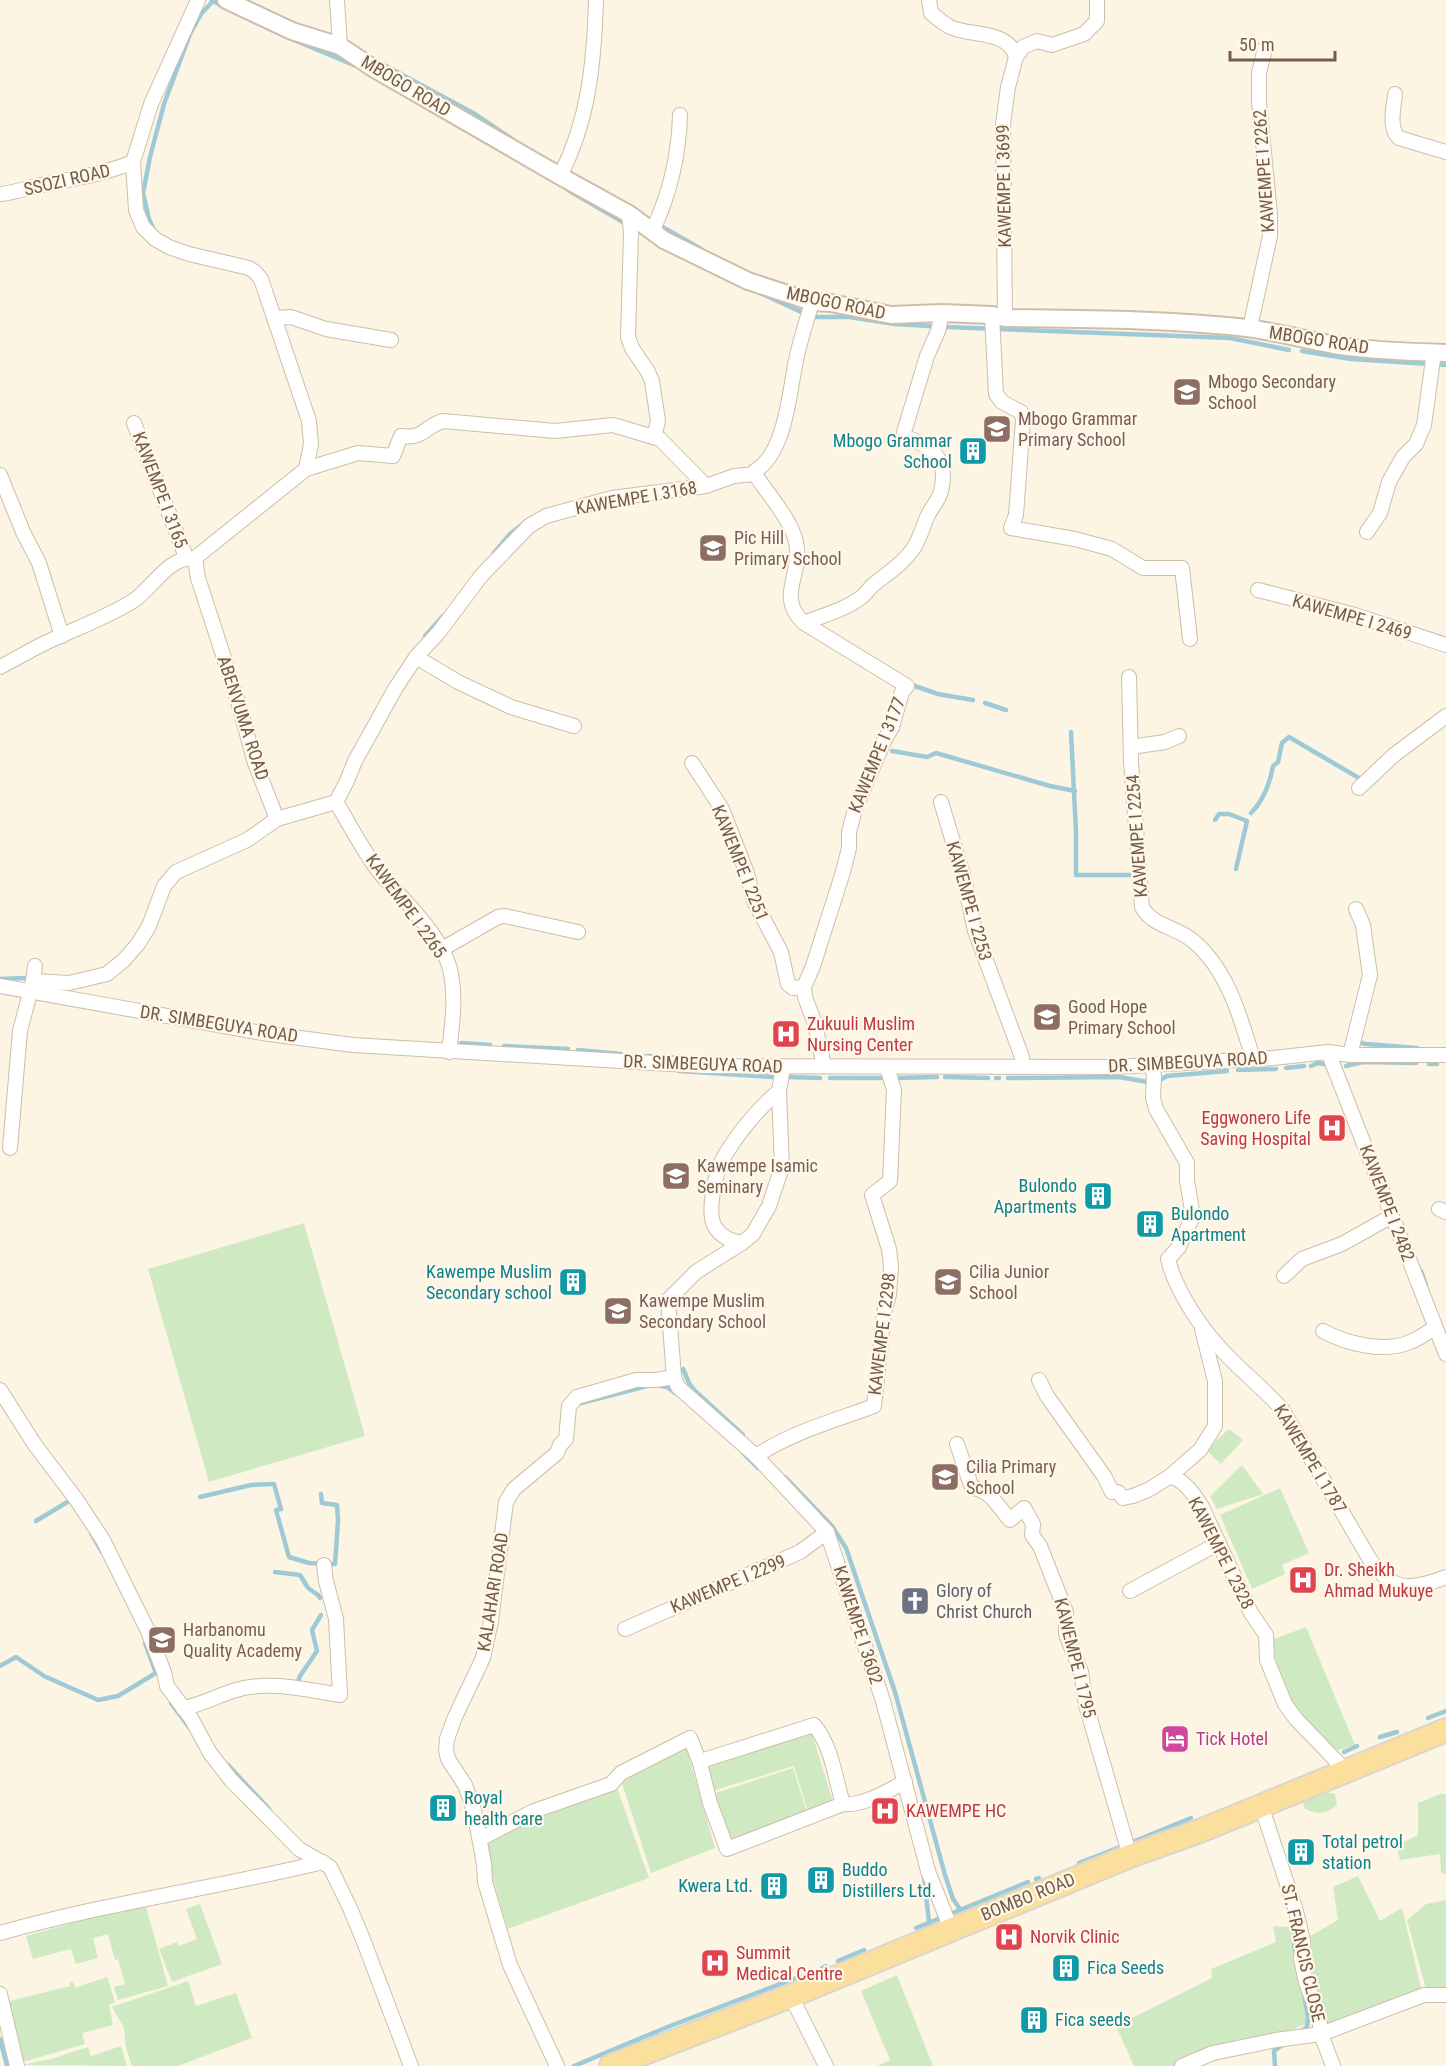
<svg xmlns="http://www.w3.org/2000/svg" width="1446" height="2066" font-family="'Roboto Condensed',sans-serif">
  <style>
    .green { fill: #cfeac2 }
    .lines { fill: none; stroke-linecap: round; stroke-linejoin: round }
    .stream { stroke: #9ecad7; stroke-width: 4.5 }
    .minor-casing { stroke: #cebdaa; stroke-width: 16 }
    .tertiary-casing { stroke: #cebdaa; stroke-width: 20 }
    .primary-casing { stroke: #dbd5d0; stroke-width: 26 }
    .minor { stroke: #fff; stroke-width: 14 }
    .tertiary { stroke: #fff; stroke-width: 16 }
    .primary { stroke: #fbdf9c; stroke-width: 22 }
    .labels { text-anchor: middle; stroke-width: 4.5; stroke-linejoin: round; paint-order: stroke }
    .street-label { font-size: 18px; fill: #745c49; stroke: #fff8ea }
    .education-label { font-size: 18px; fill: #785e54; stroke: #fff8ea; text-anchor: start }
    .culture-label { font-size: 18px; fill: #0d838f; stroke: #fff8ea; text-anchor: start }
    .health-label { font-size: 18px; fill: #be3a42; stroke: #fff8ea; text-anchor: start }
    .worship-label { font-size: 18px; fill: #5b616d; stroke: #fff8ea; text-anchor: start }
    .hotel-label { font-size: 18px; fill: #b23c85; stroke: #fff8ea; text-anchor: start }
  </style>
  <rect width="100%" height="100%" fill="#fcf5e4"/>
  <!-- green -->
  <g class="green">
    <path d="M304 1223 365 1436 209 1482 148 1269Z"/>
    <path d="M1229 1429 1243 1440 1221 1464 1206 1450Z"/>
    <path d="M1242 1465 1263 1494 1217 1509 1210 1496Z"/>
    <path d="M1280 1488 1309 1553 1282 1565 1285 1574 1252 1589 1220 1515Z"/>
    <path d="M1306 1627 1355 1745 1338 1750C1303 1732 1272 1680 1274 1639Z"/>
    <path d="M811 1730 834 1805 808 1812 794 1766 712 1791 704 1763Z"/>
    <path d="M686 1747 715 1848 651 1873 620 1777Z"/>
    <path d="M793 1768 808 1816 728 1842 713 1794Z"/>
    <path d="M617 1788 649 1878 507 1929 482 1839 546 1813Z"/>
    <path d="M1326 1792 1335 1794 1337 1804C1327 1815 1316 1815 1304 1808L1303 1802Z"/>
    <path d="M1440 1794H1446V1875L1441 1872 1440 1854 1400 1860 1397 1845 1418 1835V1803Z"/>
    <path d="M1358 1876 1380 1921 1402 1908 1422 1992 1325 2028 1305 1939 1338 1920 1333 1887Z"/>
    <path d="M1446 1900V1989H1426L1407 1920 1426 1904Z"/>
    <path d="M145 1903 168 1986 118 2000 114 1987 125 1984 118 1959 115 1960 108 1934 93 1938 98 1958 76 1964 71 1949 33 1959 26 1936Z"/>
    <path d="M200 1904 222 1964 172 1982 159 1949 177 1942 179 1946 197 1939 186 1909Z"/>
    <path d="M1273 1926 1297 1928 1311 2022 1286 2032 1236 2040 1178 2066H1134L1116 2026 1212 1978 1211 1969 1276 1942Z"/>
    <path d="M897 1975 933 2066H877L890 2060 861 1991Z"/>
    <path d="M107 1977 115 2002 109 2005 113 2025 82 2033 85 2044 23 2062 6 2002 70 1986V1982L73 1981 75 1988Z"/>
    <path d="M188 1981 196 2006 236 1993 252 2038 178 2066H132L126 2048 124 2028 112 2007Z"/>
    <path d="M121 2046 127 2066 21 2065 51 2059 88 2047 91 2056Z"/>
  </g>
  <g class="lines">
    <!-- stream -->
    <g class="stream">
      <path d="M212 0 222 6"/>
      <path d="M230 10 282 35 356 66"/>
      <path d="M371 58 475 114 512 139"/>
      <path d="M568 190 628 225"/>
      <path d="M659 225 701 249"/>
      <path d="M155 233 149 219 143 193 150 157 164 104 190 34 201 14 213 1"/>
      <path d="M758 292 812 317H849L895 324 946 327 1230 338 1289 350"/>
      <path d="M1302 351 1351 359 1446 365"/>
      <path d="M494 553 510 534 524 523"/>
      <path d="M425 636 443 616"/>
      <path d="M909 684 938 694 973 700"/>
      <path d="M985 703 1006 710"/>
      <path d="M1071 732 1076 832V875H1130"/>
      <path d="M892 751 927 757 936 753 1050 786 1075 791"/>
      <path d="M1251 813C1263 801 1270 783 1273 766L1278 762 1282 743 1289 737 1364 781"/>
      <path d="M1215 820 1219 814H1229L1247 821 1236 869"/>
      <path d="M0 979 26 978"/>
      <path d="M1357 1042 1366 1044 1417 1048"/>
      <path d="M461 1043 490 1045"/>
      <path d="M504 1046 568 1049"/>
      <path d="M578 1050 621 1054"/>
      <path d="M647 1056 716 1060"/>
      <path d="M1429 1064H1437"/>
      <path d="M1311 1066 1318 1063 1329 1065"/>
      <path d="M1346 1066 1363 1062 1416 1063"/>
      <path d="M1286 1068 1304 1066"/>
      <path d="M1238 1070 1276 1069"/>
      <path d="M679 1071 772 1077"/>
      <path d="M788 1077 820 1078"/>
      <path d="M945 1077 988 1078"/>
      <path d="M830 1078H887"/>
      <path d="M896 1078 937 1077"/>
      <path d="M996 1078H999"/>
      <path d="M1008 1078 1119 1077 1148 1082"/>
      <path d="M1160 1080 1167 1076 1227 1071"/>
      <path d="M1421 1271 1426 1285"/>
      <path d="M683 1369 689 1383 695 1391 743 1435"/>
      <path d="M656 1385 667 1387 675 1393"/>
      <path d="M577 1404 647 1386"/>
      <path d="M743 1453 758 1468"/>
      <path d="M785 1477 832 1526 846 1548 895 1692 945 1875 953 1899 960 1909"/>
      <path d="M200 1497 251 1485 274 1484 281 1509 276 1510 289 1557 309 1563 335 1564 338 1521 337 1505 322 1503 321 1494"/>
      <path d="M36 1521 69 1501"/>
      <path d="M91 1533 102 1552"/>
      <path d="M275 1572 300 1575 308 1588 318 1595 320 1598"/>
      <path d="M0 1666 16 1657 44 1676 98 1700 118 1696 156 1673 145 1643"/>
      <path d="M297 1685 300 1676 317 1651 312 1630 321 1615"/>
      <path d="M171 1703 191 1730"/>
      <path d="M1428 1718 1446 1711"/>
      <path d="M1380 1737 1397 1732"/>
      <path d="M1344 1752 1357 1746"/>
      <path d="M228 1765 269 1809"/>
      <path d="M1135 1841 1191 1818"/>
      <path d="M1079 1863 1120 1847"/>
      <path d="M924 1877 929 1922"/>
      <path d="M1036 1879 1039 1878"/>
      <path d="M916 1928 1028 1882"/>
      <path d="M1295 1931 1294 1946 1297 1955"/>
      <path d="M838 1961 864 1950"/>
      <path d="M822 1968 826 1966"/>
      <path d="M1301 2031 1307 2027 1308 2018 1304 1993"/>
      <path d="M0 2039 7 2066"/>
      <path d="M574 2066 670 2026 801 1976"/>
      <path d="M1275 2066 1274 2051 1284 2044"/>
    </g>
    <!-- minor casing -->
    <g class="minor-casing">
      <g id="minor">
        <path d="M337 0 340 46"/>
        <path d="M929 0 931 13C937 18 943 23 950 27 971 37 1008 29 1016 57"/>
        <path d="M1395 94C1394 107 1388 128 1399 138L1446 152"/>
        <path d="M560 176C589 120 594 63 596 0"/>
        <path d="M0 194C13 193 24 189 37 186 70 179 102 175 133 162"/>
        <path d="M629 214 631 233 628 337 632 348 648 372 652 381 658 421 654 437"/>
        <path d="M653 230C670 193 679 156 680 115"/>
        <path d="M992 315 996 394 1002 402 1021 412 1023 420 1016 515 1011 528 1075 539 1112 549 1143 568H1182L1190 639"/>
        <path d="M274 318 291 317 326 329 391 340"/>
        <path d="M1005 318 1003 124 1008 87 1016 57 1023 47 1037 41 1052 45 1084 34 1097 21V0"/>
        <path d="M1250 328 1270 236V214L1259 102V73L1265 48"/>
        <path d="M134 423 186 557"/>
        <path d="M306 469 358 453 393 456 401 436C425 439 423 427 443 421L555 431 613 425 660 439 706 486"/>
        <path d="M755 474C768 495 795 523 797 548 800 577 777 598 804 623L907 686 902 692 892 727 884 741 855 809 849 832V848L843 872 813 966 804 987 805 997 815 1024 824 1066"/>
        <path d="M0 475 23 532 39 563 62 636"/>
        <path d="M1367 532 1380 513 1389 482 1403 457 1416 444 1424 425 1434 352"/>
        <path d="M195 558 198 578 237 698 255 763 277 819 336 802"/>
        <path d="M1258 590 1355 615 1446 645"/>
        <path d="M804 623C824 615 845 610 863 596 866 593 869 589 872 586 886 574 902 565 913 549 920 539 923 526 928 515 932 507 939 500 941 491 949 460 933 446 905 437L904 432 927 356 938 331 942 313"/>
        <path d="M416 657 458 682 511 707 574 726"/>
        <path d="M0 667C14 660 27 652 41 645 71 630 104 619 133 601 153 588 167 557 195 558L306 469 311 444 309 421 261 279 255 272 249 268 189 254 169 247 155 239 143 227 136 210 133 162 151 104 198 0"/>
        <path d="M1129 677 1131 762 1142 907C1152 926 1176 927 1192 940 1227 968 1241 1018 1253 1059"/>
        <path d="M1131 747 1165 742 1179 736"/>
        <path d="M692 763 722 809 747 873 754 901 781 952 788 984 793 988 804 987"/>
        <path d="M1359 788 1394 755 1446 716"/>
        <path d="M336 802 347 781 355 761 395 689 416 657 439 632 481 576 529 526 546 516 612 498 706 486 734 476 755 474V471C787 452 789 389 797 356 801 337 807 320 812 302"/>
        <path d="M336 802C350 825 363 851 380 873 403 900 445 938 451 974 456 1000 452 1026 449 1052"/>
        <path d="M941 802 963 875 975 931 1022 1057V1067"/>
        <path d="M442 949 498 917 505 916 578 932"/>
        <path d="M33 981 35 966"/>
        <path d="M0 986 262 1033 353 1045 704 1066 1115 1067 1273 1058 1328 1052 1350 1055H1446"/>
        <path d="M1328 1052 1446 1354"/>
        <path d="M1350 1055 1370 975 1363 925 1356 909"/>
        <path d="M1152 1066 1154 1076 1153 1098 1156 1109 1187 1163V1181L1192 1210 1191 1220 1179 1247 1168 1259C1175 1289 1200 1327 1222 1350 1241 1371 1263 1388 1282 1409L1369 1558C1392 1592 1409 1591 1446 1577"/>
        <path d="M783 1067 779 1091 782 1167 769 1206 753 1234 742 1243 696 1272 668 1300 674 1377 678 1387 756 1456 827 1532 883 1701 928 1871 951 1929"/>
        <path d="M10 1148 20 1031 33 981 69 983 107 974 124 960 138 944 149 926 164 886 176 872 247 840 277 819"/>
        <path d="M1439 1209 1446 1212"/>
        <path d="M742 1243C731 1241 721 1237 715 1227 706 1212 716 1169 725 1155 739 1132 759 1108 779 1091"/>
        <path d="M1284 1276 1302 1259 1342 1244 1392 1216"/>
        <path d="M1323 1331C1347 1344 1384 1353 1410 1342 1419 1339 1427 1332 1435 1328"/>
        <path d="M1039 1380 1047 1396 1104 1476 1112 1492H1118L1123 1498 1133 1496 1148 1490 1169 1477C1183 1477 1195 1496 1202 1507L1251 1613 1266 1635 1267 1660 1285 1704 1296 1719 1346 1771"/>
        <path d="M0 1390 35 1445 76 1499 103 1540 147 1629 164 1672 167 1686 191 1718 210 1753 231 1780 299 1849 330 1867 350 1908 364 1942 411 2066"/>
        <path d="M957 1444 972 1488C990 1489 999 1508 1010 1520L1024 1508 1033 1524 1032 1535 1040 1546 1066 1612V1634L1081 1672 1086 1705 1130 1856"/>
        <path d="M756 1456C792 1432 834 1421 874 1406L884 1313 889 1295 891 1266 889 1249 872 1195 890 1181 894 1090 887 1067"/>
        <path d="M1169 1477 1200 1450 1215 1426V1381L1202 1329"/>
        <path d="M1130 1591 1219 1543"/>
        <path d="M625 1629 800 1552 827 1532"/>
        <path d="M183 1708C202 1705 218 1695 236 1690 269 1680 307 1690 340 1695L336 1619 326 1581 324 1565"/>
        <path d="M700 1763 707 1759 814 1725C832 1746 835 1778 843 1804 864 1806 887 1791 905 1782"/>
        <path d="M1261 1805 1296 1911 1303 1941 1301 1959 1306 1982 1319 2018 1321 2034 1333 2066"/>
        <path d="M480 1839 534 1811 611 1784 621 1773 690 1738 700 1763 710 1803 727 1849 843 1804"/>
        <path d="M0 1933C106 1903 216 1888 323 1862"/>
        <path d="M0 1994 17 2066"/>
        <path d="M791 1996 826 2066"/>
        <path d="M557 2066 510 1965 485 1882 484 1864 474 1810 465 1785 448 1759 446 1750 447 1739 455 1717 483 1658 491 1621 506 1502 514 1489 557 1453 560 1445 566 1439 569 1406 577 1397 636 1380H656L674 1377"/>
        <path d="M1182 2066 1213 2053 1276 2040 1321 2034 1424 1995H1446"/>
      </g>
    </g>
    <!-- tertiary casing -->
    <g class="tertiary-casing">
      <path id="tertiary" d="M226 0 292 31 340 46 373 68 560 176 629 214 664 240 748 281 812 302 831 303 891 315 942 313 992 315 1005 318C1084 319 1168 319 1247 328 1278 332 1310 341 1341 346 1376 351 1411 352 1446 353"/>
    </g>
    <!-- primary casing -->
    <g class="primary-casing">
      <path id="primary" d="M611 2066 791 1996 1130 1856 1200 1831 1446 1730"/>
    </g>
    <!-- minor -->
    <use href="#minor" class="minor"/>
    <!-- tertiary -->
    <use href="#tertiary" class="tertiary"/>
    <!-- primary -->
    <use href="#primary" class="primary"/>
  </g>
  <!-- icons -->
  <defs>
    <g id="school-square" transform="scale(1.5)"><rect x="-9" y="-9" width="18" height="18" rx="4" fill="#8d6e63" stroke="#fff8ea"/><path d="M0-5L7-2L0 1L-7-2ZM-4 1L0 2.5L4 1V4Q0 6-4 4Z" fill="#fff"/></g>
    <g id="building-square" transform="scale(1.5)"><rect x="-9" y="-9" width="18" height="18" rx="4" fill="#0f9aa8" stroke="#fff8ea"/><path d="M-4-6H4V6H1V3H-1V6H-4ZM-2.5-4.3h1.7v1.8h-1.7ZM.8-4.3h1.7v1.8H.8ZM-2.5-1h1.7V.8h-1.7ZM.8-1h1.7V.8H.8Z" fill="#fff"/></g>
    <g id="hospital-square" transform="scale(1.5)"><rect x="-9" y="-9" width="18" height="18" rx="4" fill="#e0444e" stroke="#fff8ea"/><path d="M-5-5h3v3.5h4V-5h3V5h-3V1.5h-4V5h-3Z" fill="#fff"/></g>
    <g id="church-square" transform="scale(1.5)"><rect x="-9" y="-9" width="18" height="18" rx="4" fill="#6b7280" stroke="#fff8ea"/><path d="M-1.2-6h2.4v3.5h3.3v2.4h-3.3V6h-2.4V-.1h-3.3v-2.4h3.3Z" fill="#fff"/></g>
    <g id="hotel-square" transform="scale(1.5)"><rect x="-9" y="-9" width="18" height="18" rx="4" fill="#d1479c" stroke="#fff8ea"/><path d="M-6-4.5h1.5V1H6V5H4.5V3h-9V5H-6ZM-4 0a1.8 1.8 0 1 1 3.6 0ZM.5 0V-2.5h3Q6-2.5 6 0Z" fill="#fff"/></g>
  </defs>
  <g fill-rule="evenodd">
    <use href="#school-square" x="1187" y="392"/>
    <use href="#school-square" x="997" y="429"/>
    <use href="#building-square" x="973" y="451"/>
    <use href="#school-square" x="713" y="548"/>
    <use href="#school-square" x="1047" y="1017"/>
    <use href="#hospital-square" x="786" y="1034"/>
    <use href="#hospital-square" x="1332" y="1128"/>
    <use href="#school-square" x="676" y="1176"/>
    <use href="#building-square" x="1098" y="1196"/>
    <use href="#building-square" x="1150" y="1224"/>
    <use href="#building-square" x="573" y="1282"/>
    <use href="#school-square" x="948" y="1282"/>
    <use href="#school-square" x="618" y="1311"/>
    <use href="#school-square" x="945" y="1477"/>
    <use href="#hospital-square" x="1303" y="1580"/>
    <use href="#church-square" x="915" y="1601"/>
    <use href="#school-square" x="162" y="1640"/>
    <use href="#hotel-square" x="1175" y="1739"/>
    <use href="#building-square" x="443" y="1808"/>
    <use href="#hospital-square" x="885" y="1811"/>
    <use href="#building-square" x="1301" y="1852"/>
    <use href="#building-square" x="821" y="1880"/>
    <use href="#building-square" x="774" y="1886"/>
    <use href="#hospital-square" x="1009" y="1937"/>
    <use href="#hospital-square" x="715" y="1963"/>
    <use href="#building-square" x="1066" y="1968"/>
    <use href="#building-square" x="1034" y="2020"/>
  </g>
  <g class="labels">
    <!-- street labels -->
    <g class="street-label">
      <text transform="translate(406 86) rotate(31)" y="6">MBOGO ROAD</text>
      <text transform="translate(1264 171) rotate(-94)" y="6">KAWEMPE I 2262</text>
      <text transform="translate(67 180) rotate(-13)" y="6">SSOZI ROAD</text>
      <text transform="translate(1004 186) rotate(-91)" y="6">KAWEMPE I 3699</text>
      <text transform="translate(836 303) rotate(12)" y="6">MBOGO ROAD</text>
      <text transform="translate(1319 340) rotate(9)" y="6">MBOGO ROAD</text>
      <text transform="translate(160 490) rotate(69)" y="6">KAWEMPE I 3165</text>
      <text transform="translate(636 498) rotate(-10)" y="6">KAWEMPE I 3168</text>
      <text transform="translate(1352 617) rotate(16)" y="6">KAWEMPE I 2469</text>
      <text transform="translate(243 718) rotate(72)" y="6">ABENVUMA ROAD</text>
      <text transform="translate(877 755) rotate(-68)" y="6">KAWEMPE I 3177</text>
      <text transform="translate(1137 836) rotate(-94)" y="6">KAWEMPE I 2254</text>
      <text transform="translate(740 863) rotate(68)" y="6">KAWEMPE I 2251</text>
      <text transform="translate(969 901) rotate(74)" y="6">KAWEMPE I 2253</text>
      <text transform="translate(406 906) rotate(54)" y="6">KAWEMPE I 2265</text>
      <text transform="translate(219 1024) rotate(9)" y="6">DR. SIMBEGUYA ROAD</text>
      <text transform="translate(1188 1062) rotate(-3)" y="6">DR. SIMBEGUYA ROAD</text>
      <text transform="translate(703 1064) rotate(2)" y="6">DR. SIMBEGUYA ROAD</text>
      <text transform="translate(1387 1203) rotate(69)" y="6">KAWEMPE I 2482</text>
      <text transform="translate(882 1334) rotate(-83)" y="6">KAWEMPE I 2298</text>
      <text transform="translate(1310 1459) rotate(59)" y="6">KAWEMPE I 1787</text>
      <text transform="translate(1221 1553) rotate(63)" y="6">KAWEMPE I 2328</text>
      <text transform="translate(728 1584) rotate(-23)" y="6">KAWEMPE I 2299</text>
      <text transform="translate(493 1592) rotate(-81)" y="6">KALAHARI ROAD</text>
      <text transform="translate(858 1625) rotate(72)" y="6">KAWEMPE I 3602</text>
      <text transform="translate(1075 1658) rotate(76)" y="6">KAWEMPE I 1795</text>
      <text transform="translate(1028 1897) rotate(-22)" y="6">BOMBO ROAD</text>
      <text transform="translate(1303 1953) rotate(77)" y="6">ST. FRANCIS CLOSE</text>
    </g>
    <!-- education labels -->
    <g class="education-label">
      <text x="1208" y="388">Mbogo Secondary<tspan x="1208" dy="21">School</tspan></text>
      <text x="1018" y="425">Mbogo Grammar<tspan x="1018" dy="21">Primary School</tspan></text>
      <text x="734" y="544">Pic Hill<tspan x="734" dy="21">Primary School</tspan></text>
      <text x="1068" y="1013">Good Hope<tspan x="1068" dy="21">Primary School</tspan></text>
      <text x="697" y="1172">Kawempe Isamic<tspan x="697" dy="21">Seminary</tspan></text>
      <text x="969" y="1278">Cilia Junior<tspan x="969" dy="21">School</tspan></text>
      <text x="639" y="1307">Kawempe Muslim<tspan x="639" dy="21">Secondary School</tspan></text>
      <text x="966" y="1473">Cilia Primary<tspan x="966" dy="21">School</tspan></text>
      <text x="183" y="1636">Harbanomu<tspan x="183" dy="21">Quality Academy</tspan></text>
    </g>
    <!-- culture labels -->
    <g class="culture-label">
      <text x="952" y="447" text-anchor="end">Mbogo Grammar<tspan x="952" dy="21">School</tspan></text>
      <text x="1077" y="1192" text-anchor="end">Bulondo<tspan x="1077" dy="21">Apartments</tspan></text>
      <text x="1171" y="1220">Bulondo<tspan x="1171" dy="21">Apartment</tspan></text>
      <text x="552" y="1278" text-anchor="end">Kawempe Muslim<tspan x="552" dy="21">Secondary school</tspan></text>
      <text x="464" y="1804">Royal<tspan x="464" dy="21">health care</tspan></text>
      <text x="1322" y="1848">Total petrol<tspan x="1322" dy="21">station</tspan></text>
      <text x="842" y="1876">Buddo<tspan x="842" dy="21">Distillers Ltd.</tspan></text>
      <text x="753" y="1892" text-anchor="end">Kwera Ltd.</text>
      <text x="1087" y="1974">Fica Seeds</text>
      <text x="1055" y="2026">Fica seeds</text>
    </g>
    <!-- health labels -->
    <g class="health-label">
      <text x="807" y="1030">Zukuuli Muslim<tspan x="807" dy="21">Nursing Center</tspan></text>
      <text x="1311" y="1124" text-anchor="end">Eggwonero Life<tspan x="1311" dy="21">Saving Hospital</tspan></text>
      <text x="1324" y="1576">Dr. Sheikh<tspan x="1324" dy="21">Ahmad Mukuye</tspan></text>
      <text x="906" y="1817">KAWEMPE HC</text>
      <text x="1030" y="1943">Norvik Clinic</text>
      <text x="736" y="1959">Summit<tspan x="736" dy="21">Medical Centre</tspan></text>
    </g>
    <!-- worship labels -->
    <g class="worship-label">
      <text x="936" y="1597">Glory of<tspan x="936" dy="21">Christ Church</tspan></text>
    </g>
    <!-- hotel labels -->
    <g class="hotel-label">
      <text x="1196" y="1745">Tick Hotel</text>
    </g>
  </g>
  <!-- scale -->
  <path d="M1230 51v9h105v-9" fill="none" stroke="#745c49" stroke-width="3"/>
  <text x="1239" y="51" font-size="18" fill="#745c49" stroke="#fff8ea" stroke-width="4.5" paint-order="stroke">50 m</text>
</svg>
